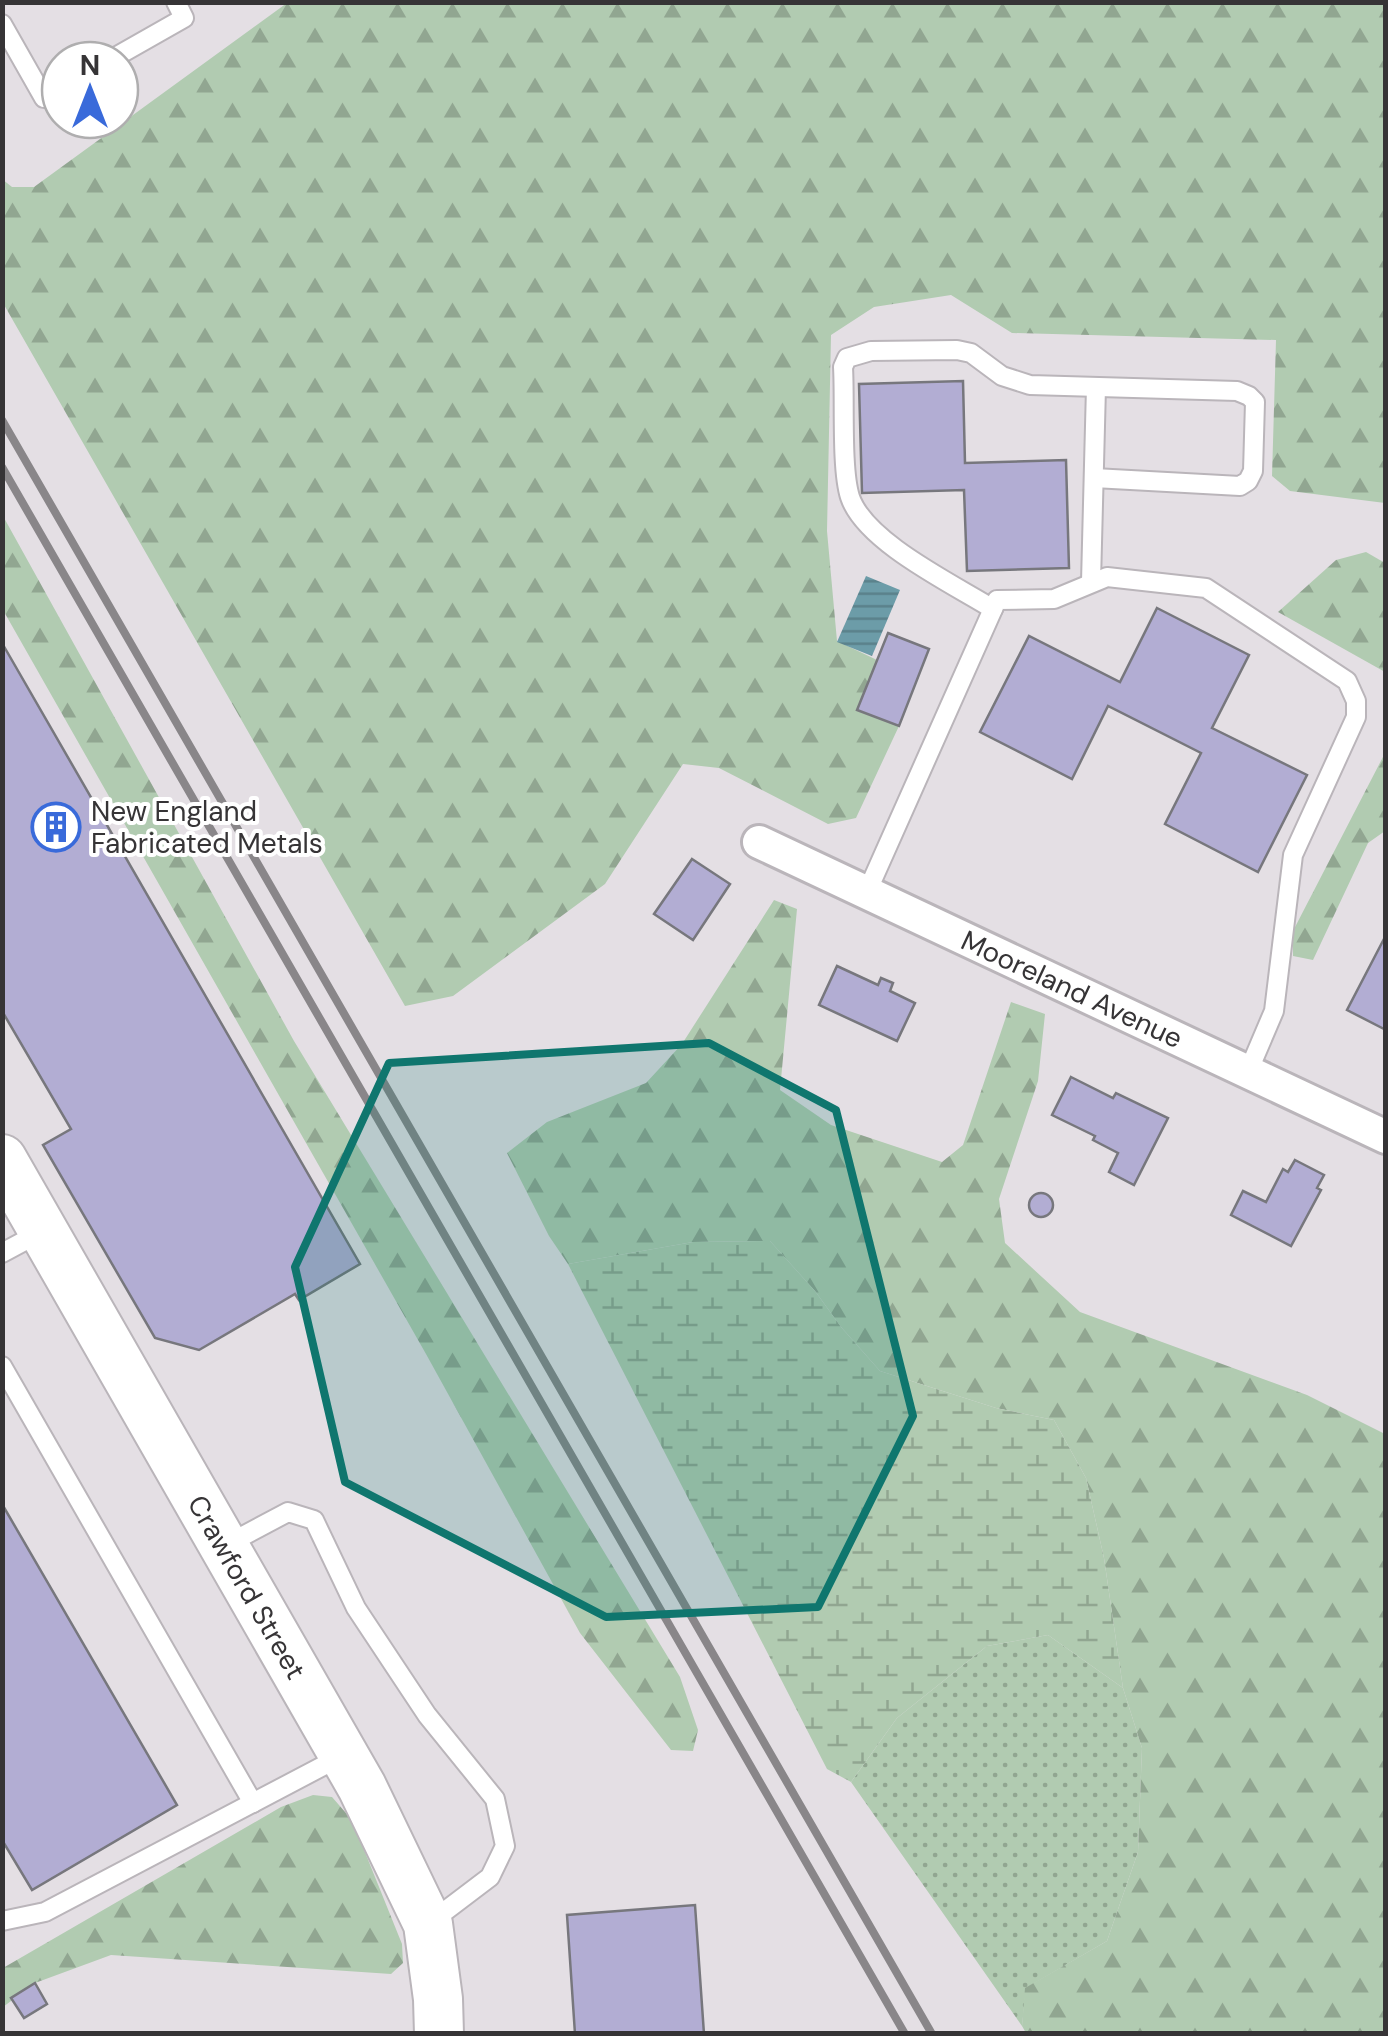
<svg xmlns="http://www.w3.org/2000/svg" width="1388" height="2036" font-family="'DM Sans',sans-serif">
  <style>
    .grass { fill: url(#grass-dots) }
    .forest { fill: url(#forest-firs) }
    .wetland { fill: url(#wetland-marsh) }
    .water { fill: url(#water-rules) }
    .building { fill: #b2add3; stroke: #77777d; stroke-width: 2.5 }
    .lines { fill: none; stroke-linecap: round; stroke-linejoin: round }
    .service-casing { stroke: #bab5ba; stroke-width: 22 }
    .minor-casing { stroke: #bab5ba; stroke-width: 38 }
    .secondary-casing { stroke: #bab5ba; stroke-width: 52 }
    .service { stroke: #fff; stroke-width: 18 }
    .minor { stroke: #fff; stroke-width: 32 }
    .secondary { stroke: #fff; stroke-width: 48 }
    .rail { stroke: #898689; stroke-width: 8 }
    .marked { fill: #0f766e; fill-opacity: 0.2; stroke: #0f766e; stroke-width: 8; stroke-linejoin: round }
    .labels { text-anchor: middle; stroke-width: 8; stroke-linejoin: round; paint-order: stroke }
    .poi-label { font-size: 28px; fill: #363436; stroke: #fff; text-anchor: start }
    .street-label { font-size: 28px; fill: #363436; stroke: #fff }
  </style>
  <defs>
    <pattern id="grass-dots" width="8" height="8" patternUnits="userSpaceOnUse" patternTransform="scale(2.5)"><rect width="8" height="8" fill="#b1cbb1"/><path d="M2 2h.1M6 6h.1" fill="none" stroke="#91a691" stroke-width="1.8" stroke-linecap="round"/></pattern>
    <pattern id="forest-firs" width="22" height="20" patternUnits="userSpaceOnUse" patternTransform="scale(2.5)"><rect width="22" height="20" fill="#b1cbb1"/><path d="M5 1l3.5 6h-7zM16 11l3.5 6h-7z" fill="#91a691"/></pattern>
    <pattern id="wetland-marsh" width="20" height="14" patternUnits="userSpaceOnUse" patternTransform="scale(2.5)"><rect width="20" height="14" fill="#b1cbb1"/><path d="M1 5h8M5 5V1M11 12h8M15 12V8" fill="none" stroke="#91a691"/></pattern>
    <pattern id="water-rules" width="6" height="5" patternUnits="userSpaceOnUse" patternTransform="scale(2.5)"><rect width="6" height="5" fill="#6c9ca8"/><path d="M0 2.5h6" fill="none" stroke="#5a808a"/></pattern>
  </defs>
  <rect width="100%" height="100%" fill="#e4dfe4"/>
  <!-- grass -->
  <path class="grass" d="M1048 1635 1123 1688 1142 1748 1138 1852 1107 1941 1026 1988 1022 2026 851 1782 897 1718 987 1646Z"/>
  <!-- forest -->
  <g class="forest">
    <path d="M287 3H1385V503L1290 491 1272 476 1276 340 1012 333 951 295 874 307 831 335 827 531 837 641 877 660 858 710 899 726 856 818 828 824 719 768 683 764 605 884 453 996 405 1006 3 303 2 179 12 187H34Z"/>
    <path d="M3 516 294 1041 680 1677 698 1730 693 1751 671 1750 580 1633 426 1354 3 610Z"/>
    <path d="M1366 552 1385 563V672L1278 612 1336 560Z"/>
    <path d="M1385 753V831L1368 843 1313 960 1293 956V931Z"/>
    <path d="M774 900 797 909 780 1090 831 1125 942 1162 963 1145 1011 1002 1045 1014 1038 1081 999 1199 1005 1243 1080 1312 1307 1395 1385 1434V2033H1026L1022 2026 1025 1988 1107 1941 1138 1852 1142 1748 1123 1688 1104 1558 1086 1478 1054 1420 996 1408 880 1371 841 1327 815 1291 770 1241 693 1242 568 1264 549 1236 507 1153 547 1122 646 1083 682 1044Z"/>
    <path d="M313 1795 332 1797 352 1820 402 1944 403 1963 391 1974 111 1955 35 1983 3 2007V1968L281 1807Z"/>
  </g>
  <!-- wetland -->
  <path class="wetland" d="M770 1241 815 1291 841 1327 880 1371 996 1408 1054 1420 1086 1478 1104 1558 1123 1688 1048 1635 987 1646 897 1718 851 1782 827 1769 568 1264 693 1242Z"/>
  <!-- water -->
  <path class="water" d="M866 576 900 590 872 656 837 642Z"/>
  <!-- building -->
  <g class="building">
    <path d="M963 381 965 463 1066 460 1069 568 967 571 964 490 862 493 859 384Z"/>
    <path d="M1157 608 1249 655 1212 728 1307 775 1258 872 1165 824 1201 753 1108 706 1072 779 980 732 1029 636 1120 682Z"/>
    <path d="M888 633 929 649 899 726 857 710Z"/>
    <path d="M2 643 360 1264 299 1300 295 1294 199 1350 155 1338 43 1145 71 1129 2 1011Z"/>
    <path d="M692 859 730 884 693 940 654 914Z"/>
    <path d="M1386 935V1030L1347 1010Z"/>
    <path d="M837 966 878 985 881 978 893 983 890 991 915 1003 897 1041 819 1005Z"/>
    <path d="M1071 1077 1113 1098 1116 1093 1168 1118 1134 1185 1109 1172 1118 1153 1093 1140 1095 1136 1052 1115Z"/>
    <path d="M1295 1160 1324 1175 1317 1188 1321 1190 1291 1246 1231 1215 1243 1191 1266 1202 1283 1169 1288 1172Z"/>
    <circle cx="1041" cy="1205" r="12"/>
    <path d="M2 1504 177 1805 32 1890 2 1840Z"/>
    <path d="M695 1905 704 2034H575L567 1915Z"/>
    <path d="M35 1983 47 2004 24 2018 11 1998Z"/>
  </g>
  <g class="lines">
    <!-- service casing -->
    <g class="service-casing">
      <g id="service">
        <path d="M2 24 44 98 60 89"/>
        <path d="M110 60 184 18 176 2"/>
        <path d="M1091 582 1096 387"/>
        <path d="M993 609C953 584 865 542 850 497 841 469 845 400 843 367L847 358 871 351 957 350 971 353 1002 376 1030 385 1237 391 1249 396 1255 402 1253 471 1248 481 1240 486 1094 478"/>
        <path d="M867 892 997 600 1054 599 1107 577 1206 588 1347 681 1356 701V717L1293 855 1274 1011 1248 1072"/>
        <path d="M2 1253 43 1231"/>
        <path d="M2 1366 253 1803"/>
        <path d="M224 1546 288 1512 314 1520 356 1608 427 1715 495 1799 505 1846 490 1877 428 1924"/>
        <path d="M2 1921 45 1912 342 1756"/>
      </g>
    </g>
    <!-- minor casing -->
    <g class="minor-casing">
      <path id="minor" d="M759 842 1386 1137"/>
    </g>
    <!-- secondary casing -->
    <g class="secondary-casing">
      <path id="secondary" d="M2 1159 362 1787 428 1924 438 1999 439 2034"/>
    </g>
    <!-- service -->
    <use href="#service" class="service"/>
    <!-- minor -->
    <use href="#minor" class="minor"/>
    <!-- secondary -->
    <use href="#secondary" class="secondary"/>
    <!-- rail -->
    <g class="rail">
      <path d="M2 420 932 2034"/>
      <path d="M2 467 905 2034"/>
    </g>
  </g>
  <!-- marked area -->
  <path class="marked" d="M709 1043 836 1110 913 1416 818 1607 606 1617 345 1482 295 1267 389 1063Z"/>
  <!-- icons -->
  <defs>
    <g id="building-ring" transform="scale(2.5)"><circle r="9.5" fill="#fff" stroke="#396ada" stroke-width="1.5"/><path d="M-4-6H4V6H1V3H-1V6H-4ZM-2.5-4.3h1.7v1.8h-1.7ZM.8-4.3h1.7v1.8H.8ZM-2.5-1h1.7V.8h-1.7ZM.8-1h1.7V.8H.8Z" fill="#396ada"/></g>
  </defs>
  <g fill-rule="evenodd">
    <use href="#building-ring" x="56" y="827"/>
  </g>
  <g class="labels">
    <!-- poi labels -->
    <g class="poi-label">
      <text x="91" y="821">New England<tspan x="91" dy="32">Fabricated Metals</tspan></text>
    </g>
    <!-- street labels -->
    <g class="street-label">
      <text transform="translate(1072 989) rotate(25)" y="10">Mooreland Avenue</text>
      <text transform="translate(247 1587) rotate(60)" y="10">Crawford Street</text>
    </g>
  </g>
  <!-- border -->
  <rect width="1388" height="2036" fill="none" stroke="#363436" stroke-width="10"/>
  <!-- north arrow -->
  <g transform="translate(90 90)"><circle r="48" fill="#ffffff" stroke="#afaeaf" stroke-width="2.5"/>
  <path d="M0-8L18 38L0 25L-18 38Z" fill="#396ada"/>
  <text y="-15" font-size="28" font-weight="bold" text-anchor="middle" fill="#363436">N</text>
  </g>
</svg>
